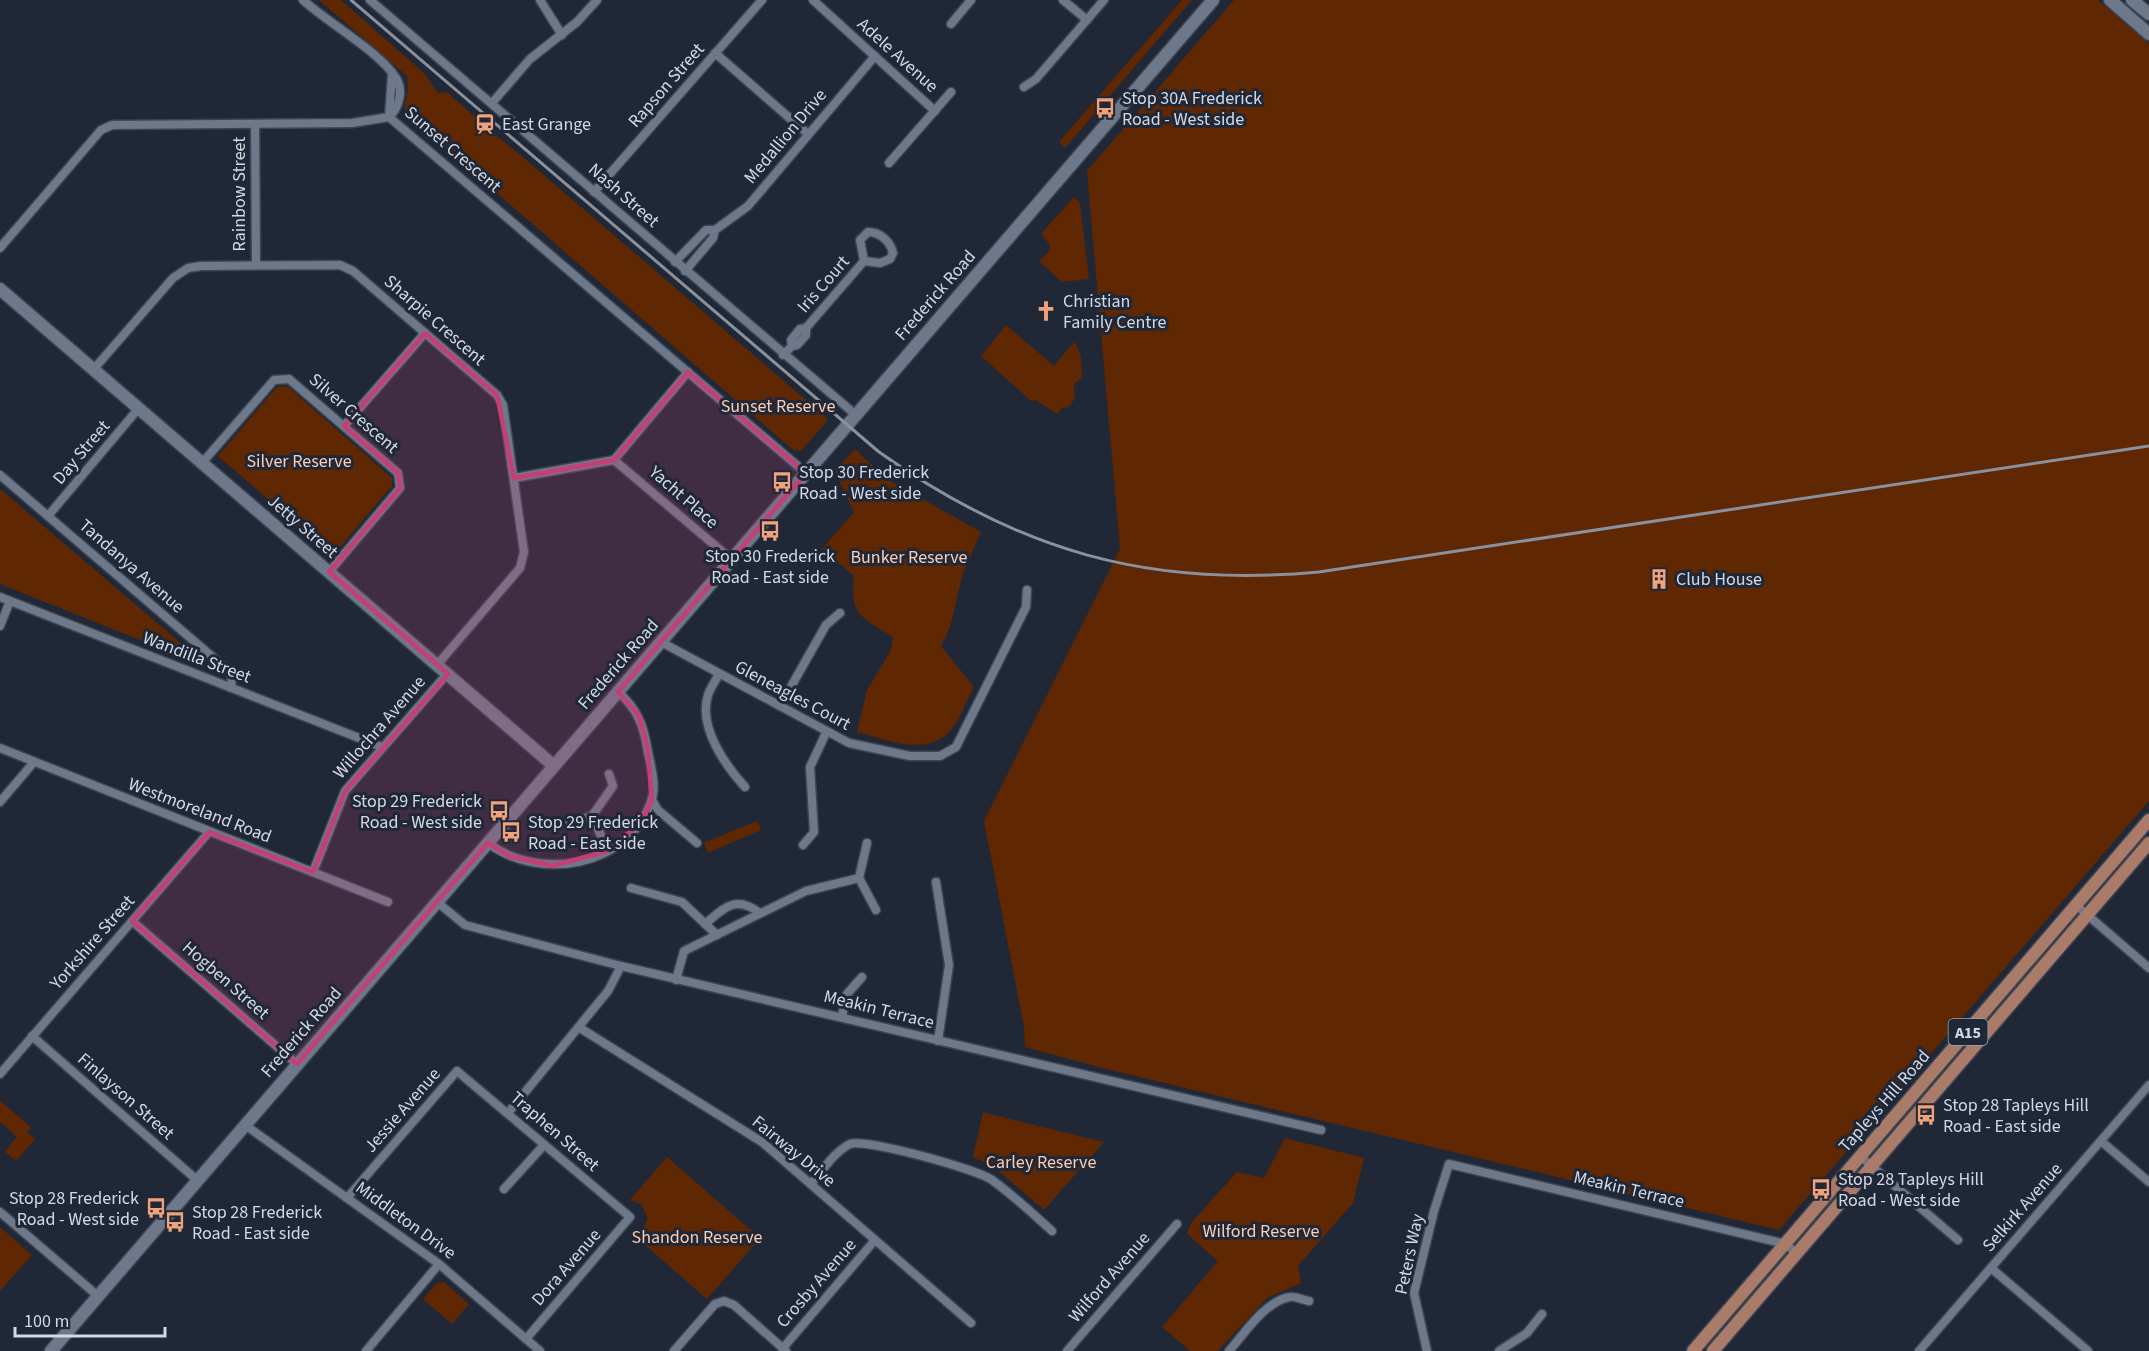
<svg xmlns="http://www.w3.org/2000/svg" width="2149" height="1351" font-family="'Source Sans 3',sans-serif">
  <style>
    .green { fill: #5f2702 }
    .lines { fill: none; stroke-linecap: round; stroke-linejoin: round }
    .street-casing { stroke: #3e4552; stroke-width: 11 }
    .secondary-casing { stroke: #3e4552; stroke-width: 15 }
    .primary-casing { stroke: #3e4552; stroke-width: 15 }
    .street { stroke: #6e788b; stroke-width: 8 }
    .secondary { stroke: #6e788b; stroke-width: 12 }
    .primary { stroke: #a97b68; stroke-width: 12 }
    .rail { stroke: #8a919e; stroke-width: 3 }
    .marked { fill: #c53f76; fill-opacity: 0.2; stroke: #c53f76; stroke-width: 4.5; stroke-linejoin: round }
    .labels { text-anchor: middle; stroke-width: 6; stroke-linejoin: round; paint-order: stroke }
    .shield { fill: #202838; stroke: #9da4b0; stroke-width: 1.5 }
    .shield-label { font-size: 16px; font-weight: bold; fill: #d3d9e4 }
    .street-label { font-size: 18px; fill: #d3d9e4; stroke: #202838 }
    .poi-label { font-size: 18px; fill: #d3d9e4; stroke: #202838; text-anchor: start }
    .park-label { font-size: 18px; fill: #fbcdb5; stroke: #202838 }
  </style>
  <rect width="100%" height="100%" fill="#202838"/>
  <!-- green -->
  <g class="green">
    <path d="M319 0H341L424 73 438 93 447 92 476 118 477 125 488 135 497 136 518 153 827 418V421L801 451 793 450 407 115 404 110 408 90 407 76Z"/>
    <path d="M1182 0H1192L1065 148 1059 142Z"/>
    <path d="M1234 0H2098L2149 44V801L1779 1230 1102 1068 1025 1047 1024 1027 984 821 1120 549 1087 171Z"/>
    <path d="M1074 197 1080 203 1089 279 1062 282 1039 261 1050 250V245L1041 234Z"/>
    <path d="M1006 325 1054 366 1074 342C1083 352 1081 364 1082 378L1074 384 1075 398 1069 407 1062 408 1057 414 1036 400 1031 401 981 356Z"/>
    <path d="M287 386 392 478V486L333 555 218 456 277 387Z"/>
    <path d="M855 449 887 479 981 532 963 573 950 627 941 646 974 687C966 701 960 721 949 732 927 757 884 739 857 732L867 690 891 650 893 637C863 618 849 616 854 576L822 549 854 512 839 480 832 474Z"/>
    <path d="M0 489 210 668 0 584Z"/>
    <path d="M757 821 761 830 708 853 704 843Z"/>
    <path d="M0 1101 31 1127 27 1132 35 1139 16 1161 5 1152 17 1137 0 1122Z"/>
    <path d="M983 1112 994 1115 1104 1142 1044 1210 995 1168 973 1157Z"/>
    <path d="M1285 1138 1364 1158 1353 1203 1298 1266 1301 1283 1267 1298 1218 1351H1190L1162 1327 1218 1261 1187 1234 1191 1223 1237 1172 1264 1178Z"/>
    <path d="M667 1157 760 1238 707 1299 632 1234 640 1233 648 1219 641 1204 630 1200Z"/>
    <path d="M0 1227 32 1255 0 1291Z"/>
    <path d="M444 1282 469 1304 452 1324 423 1299 437 1283Z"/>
  </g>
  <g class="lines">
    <!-- street casing -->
    <g class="street-casing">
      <g id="street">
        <path d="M303 0C328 23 380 52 396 78 404 91 399 108 389 117L392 75"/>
        <path d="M370 0 856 415"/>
        <path d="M540 0 562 35"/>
        <path d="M813 0 935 111"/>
        <path d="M1063 0 1087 20"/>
        <path d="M951 24 971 0"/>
        <path d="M715 53 808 134"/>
        <path d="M1024 87 1036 79 1104 0"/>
        <path d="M492 103 530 59 577 22 597 0"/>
        <path d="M255 124 256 264"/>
        <path d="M889 163 951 92"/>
        <path d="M594 192 762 0"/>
        <path d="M868 232C880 232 890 241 893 253L890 259 880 263 864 261 860 240Z"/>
        <path d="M0 248 101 130 112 125 352 123 389 117 806 473"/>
        <path d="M675 262 706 230H715L748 206 875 56"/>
        <path d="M685 271 713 238 715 230"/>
        <path d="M792 346 791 340 800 329 806 328"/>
        <path d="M783 355 792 346 797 345 806 335V328L864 261"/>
        <path d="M93 370 173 278 188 268 201 266 340 265 353 271 497 395 503 405 524 552 520 568 437 665"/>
        <path d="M344 426 425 333"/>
        <path d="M614 460 731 559"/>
        <path d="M202 463 274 380 289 379 398 473 400 488 329 572"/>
        <path d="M0 475 229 671 232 677 231 688"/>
        <path d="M514 478 614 460 688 372"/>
        <path d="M48 516 138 409"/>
        <path d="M0 597 382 747"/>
        <path d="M0 626 10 601"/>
        <path d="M661 642 849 743 910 756H940L956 747 1026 607 1027 590"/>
        <path d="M719 674C716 680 710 688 708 695 698 727 725 765 745 787"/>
        <path d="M780 706 826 625 840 613"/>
        <path d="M0 748 388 902"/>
        <path d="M652 800 658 810 697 843"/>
        <path d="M0 802 34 762"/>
        <path d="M570 823 592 816"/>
        <path d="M488 843C539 882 628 867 651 802 657 787 651 767 648 752 644 727 638 709 618 692"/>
        <path d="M867 843 859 878 876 910"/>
        <path d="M803 845 814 832 810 767 826 733"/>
        <path d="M608 851 592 816 613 786 609 774"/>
        <path d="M313 872 345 791 447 674"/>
        <path d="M936 882 949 965 938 1041"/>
        <path d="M631 888 682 902 717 935"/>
        <path d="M437 902 465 925 621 966 1321 1130"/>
        <path d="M2077 906 2149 968"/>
        <path d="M132 921 297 1064"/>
        <path d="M705 924C725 907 735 895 760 913"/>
        <path d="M676 980 684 951 806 891 859 878"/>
        <path d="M842 1016 847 994 862 977"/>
        <path d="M580 1028 762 1142 971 1323"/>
        <path d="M32 1036 197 1180"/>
        <path d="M0 1074 209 832"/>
        <path d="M508 1113 608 991 621 966"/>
        <path d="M245 1125 439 1264 540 1351"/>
        <path d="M2101 1141 2149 1182"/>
        <path d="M1860 1156 1958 1240"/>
        <path d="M811 1184C822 1171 834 1152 850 1144 864 1138 977 1169 992 1180 1013 1195 1033 1214 1052 1231"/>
        <path d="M504 1189 544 1145"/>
        <path d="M347 1198 457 1071 630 1217 526 1339"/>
        <path d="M0 1212 98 1296"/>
        <path d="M1991 1268 2088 1351"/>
        <path d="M783 1348 875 1240"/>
        <path d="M366 1351 439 1264"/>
        <path d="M674 1351 715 1304 724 1301 734 1305 786 1351"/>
        <path d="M1067 1351 1177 1224"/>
        <path d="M1229 1351C1245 1333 1265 1301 1290 1297 1295 1296 1303 1300 1309 1301"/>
        <path d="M1427 1351 1414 1293 1434 1211 1449 1164 1786 1244 1797 1254"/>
        <path d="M1499 1351 1527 1333 1542 1314"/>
        <path d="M1919 1351 2149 1085"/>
      </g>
    </g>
    <!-- secondary casing -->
    <g class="secondary-casing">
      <g id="secondary">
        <path d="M2110 0 2149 34"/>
        <path d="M2132 0 2149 14"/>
        <path d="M0 289 554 766"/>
        <path d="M51 1351 1213 0"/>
      </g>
    </g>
    <!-- primary casing -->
    <g class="primary-casing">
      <g id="primary">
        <path d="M1693 1351 2149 820"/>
        <path d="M1713 1351 2149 843"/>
      </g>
    </g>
    <!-- street -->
    <use href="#street" class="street"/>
    <!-- secondary -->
    <use href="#secondary" class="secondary"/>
    <!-- primary -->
    <use href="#primary" class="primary"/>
    <!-- rail -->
    <path class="rail" d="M351 0 879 452C1019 551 1148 588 1319 572L2149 446"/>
  </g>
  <!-- marked area -->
  <path class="marked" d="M425 333 497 395 514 478 614 460 688 372 806 473 618 692 639 715 648 749 652 800 642 821 608 851 552 866 509 856 488 843 297 1064 132 921 209 832 313 872 345 791 448 674 329 572 400 488 398 473 344 426Z"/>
  <!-- icons -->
  <defs>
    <g id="bus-bare" transform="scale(1.62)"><path d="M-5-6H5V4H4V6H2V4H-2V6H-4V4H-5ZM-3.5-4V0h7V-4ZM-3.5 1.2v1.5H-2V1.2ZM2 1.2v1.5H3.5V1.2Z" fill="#f0a27a" stroke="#202838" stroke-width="2.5" paint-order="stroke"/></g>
    <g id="station-bare" transform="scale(1.62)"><path d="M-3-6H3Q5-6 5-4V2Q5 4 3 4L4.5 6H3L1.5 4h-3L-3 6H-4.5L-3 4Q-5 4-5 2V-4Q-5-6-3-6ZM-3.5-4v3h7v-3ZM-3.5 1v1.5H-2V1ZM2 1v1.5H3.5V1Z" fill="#f0a27a" stroke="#202838" stroke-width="2.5" paint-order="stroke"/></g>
    <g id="church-bare" transform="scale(1.62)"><path d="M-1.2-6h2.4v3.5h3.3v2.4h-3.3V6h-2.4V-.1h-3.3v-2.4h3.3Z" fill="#f0a27a" stroke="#202838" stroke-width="2.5" paint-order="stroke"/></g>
    <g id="building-bare" transform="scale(1.62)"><path d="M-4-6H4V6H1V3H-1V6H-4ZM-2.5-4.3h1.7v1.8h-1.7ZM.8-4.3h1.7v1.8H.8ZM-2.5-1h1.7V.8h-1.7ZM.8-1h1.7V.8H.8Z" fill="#f0a27a" stroke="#202838" stroke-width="2.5" paint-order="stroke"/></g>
  </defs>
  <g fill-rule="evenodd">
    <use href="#bus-bare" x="1105" y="108"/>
    <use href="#station-bare" x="485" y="124"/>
    <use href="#church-bare" x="1046" y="311"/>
    <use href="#bus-bare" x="782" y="482"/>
    <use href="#bus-bare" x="770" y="531"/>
    <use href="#building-bare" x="1659" y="579"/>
    <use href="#bus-bare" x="499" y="811"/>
    <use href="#bus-bare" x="511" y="832"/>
    <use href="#bus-bare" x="1926" y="1115"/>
    <use href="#bus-bare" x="1821" y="1189"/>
    <use href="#bus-bare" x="156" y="1208"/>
    <use href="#bus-bare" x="175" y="1222"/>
  </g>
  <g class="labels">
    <!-- shield labels -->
    <rect class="shield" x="1948.5" y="1019" width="39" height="26" rx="4.5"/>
    <g class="shield-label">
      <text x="1968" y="1038">A15</text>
    </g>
    <!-- street labels -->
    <g class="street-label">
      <text transform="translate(898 55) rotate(42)" y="6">Adele Avenue</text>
      <text transform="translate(666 85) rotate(-49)" y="6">Rapson Street</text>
      <text transform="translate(785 136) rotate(-50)" y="6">Medallion Drive</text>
      <text transform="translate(453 149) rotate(41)" y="6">Sunset Crescent</text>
      <text transform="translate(239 194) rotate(-90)" y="6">Rainbow Street</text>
      <text transform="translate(624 195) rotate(41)" y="6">Nash Street</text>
      <text transform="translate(823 284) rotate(-49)" y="6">Iris Court</text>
      <text transform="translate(935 295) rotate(-49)" y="6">Frederick Road</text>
      <text transform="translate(435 320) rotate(41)" y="6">Sharpie Crescent</text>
      <text transform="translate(354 413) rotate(41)" y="6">Silver Crescent</text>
      <text transform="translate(81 452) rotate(-50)" y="6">Day Street</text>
      <text transform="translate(684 497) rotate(41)" y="6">Yacht Place</text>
      <text transform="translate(303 526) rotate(41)" y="6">Jetty Street</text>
      <text transform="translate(132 566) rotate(41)" y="6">Tandanya Avenue</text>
      <text transform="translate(197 657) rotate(21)" y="6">Wandilla Street</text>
      <text transform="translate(618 664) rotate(-49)" y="6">Frederick Road</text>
      <text transform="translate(793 695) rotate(28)" y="6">Gleneagles Court</text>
      <text transform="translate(379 727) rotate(-49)" y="6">Willochra Avenue</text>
      <text transform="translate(200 810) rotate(21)" y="6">Westmoreland Road</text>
      <text transform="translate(92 942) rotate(-49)" y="6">Yorkshire Street</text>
      <text transform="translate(226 980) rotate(41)" y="6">Hogben Street</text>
      <text transform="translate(879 1009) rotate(14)" y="6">Meakin Terrace</text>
      <text transform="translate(301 1032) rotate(-49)" y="6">Frederick Road</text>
      <text transform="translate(126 1096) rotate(41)" y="6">Finlayson Street</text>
      <text transform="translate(1884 1101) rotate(-49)" y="6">Tapleys Hill Road</text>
      <text transform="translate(402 1110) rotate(-49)" y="6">Jessie Avenue</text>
      <text transform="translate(555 1131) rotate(41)" y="6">Traphen Street</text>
      <text transform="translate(794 1151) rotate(39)" y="6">Fairway Drive</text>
      <text transform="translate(1629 1189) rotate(13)" y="6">Meakin Terrace</text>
      <text transform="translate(2022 1207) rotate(-49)" y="6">Selkirk Avenue</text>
      <text transform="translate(406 1220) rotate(36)" y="6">Middleton Drive</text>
      <text transform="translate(1409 1254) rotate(-78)" y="6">Peters Way</text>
      <text transform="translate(566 1267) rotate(-49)" y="6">Dora Avenue</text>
      <text transform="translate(1109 1277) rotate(-49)" y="6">Wilford Avenue</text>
      <text transform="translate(816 1283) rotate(-49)" y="6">Crosby Avenue</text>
    </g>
    <!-- poi labels -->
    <g class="poi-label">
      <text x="1122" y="104">Stop 30A Frederick<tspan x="1122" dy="21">Road - West side</tspan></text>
      <text x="502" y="130">East Grange</text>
      <text x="1063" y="307">Christian<tspan x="1063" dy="21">Family Centre</tspan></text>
      <text x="799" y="478">Stop 30 Frederick<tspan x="799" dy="21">Road - West side</tspan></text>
      <text x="770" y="562" text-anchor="middle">Stop 30 Frederick<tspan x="770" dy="21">Road - East side</tspan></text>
      <text x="1676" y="585">Club House</text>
      <text x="482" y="807" text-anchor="end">Stop 29 Frederick<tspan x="482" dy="21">Road - West side</tspan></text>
      <text x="528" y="828">Stop 29 Frederick<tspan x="528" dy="21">Road - East side</tspan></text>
      <text x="1943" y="1111">Stop 28 Tapleys Hill<tspan x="1943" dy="21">Road - East side</tspan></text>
      <text x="1838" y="1185">Stop 28 Tapleys Hill<tspan x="1838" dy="21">Road - West side</tspan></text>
      <text x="139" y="1204" text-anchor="end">Stop 28 Frederick<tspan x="139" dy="21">Road - West side</tspan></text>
      <text x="192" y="1218">Stop 28 Frederick<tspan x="192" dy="21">Road - East side</tspan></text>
    </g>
    <!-- park labels -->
    <g class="park-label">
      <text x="778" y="412">Sunset Reserve</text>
      <text x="299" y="467">Silver Reserve</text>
      <text x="909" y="563">Bunker Reserve</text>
      <text x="1041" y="1168">Carley Reserve</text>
      <text x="1261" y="1237">Wilford Reserve</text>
      <text x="697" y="1243">Shandon Reserve</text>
    </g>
  </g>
  <!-- scale -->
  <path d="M15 1327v9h150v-9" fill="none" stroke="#d3d9e4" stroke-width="3"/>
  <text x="24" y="1327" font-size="18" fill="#d3d9e4" stroke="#202838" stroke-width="4.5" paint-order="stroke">100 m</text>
</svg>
